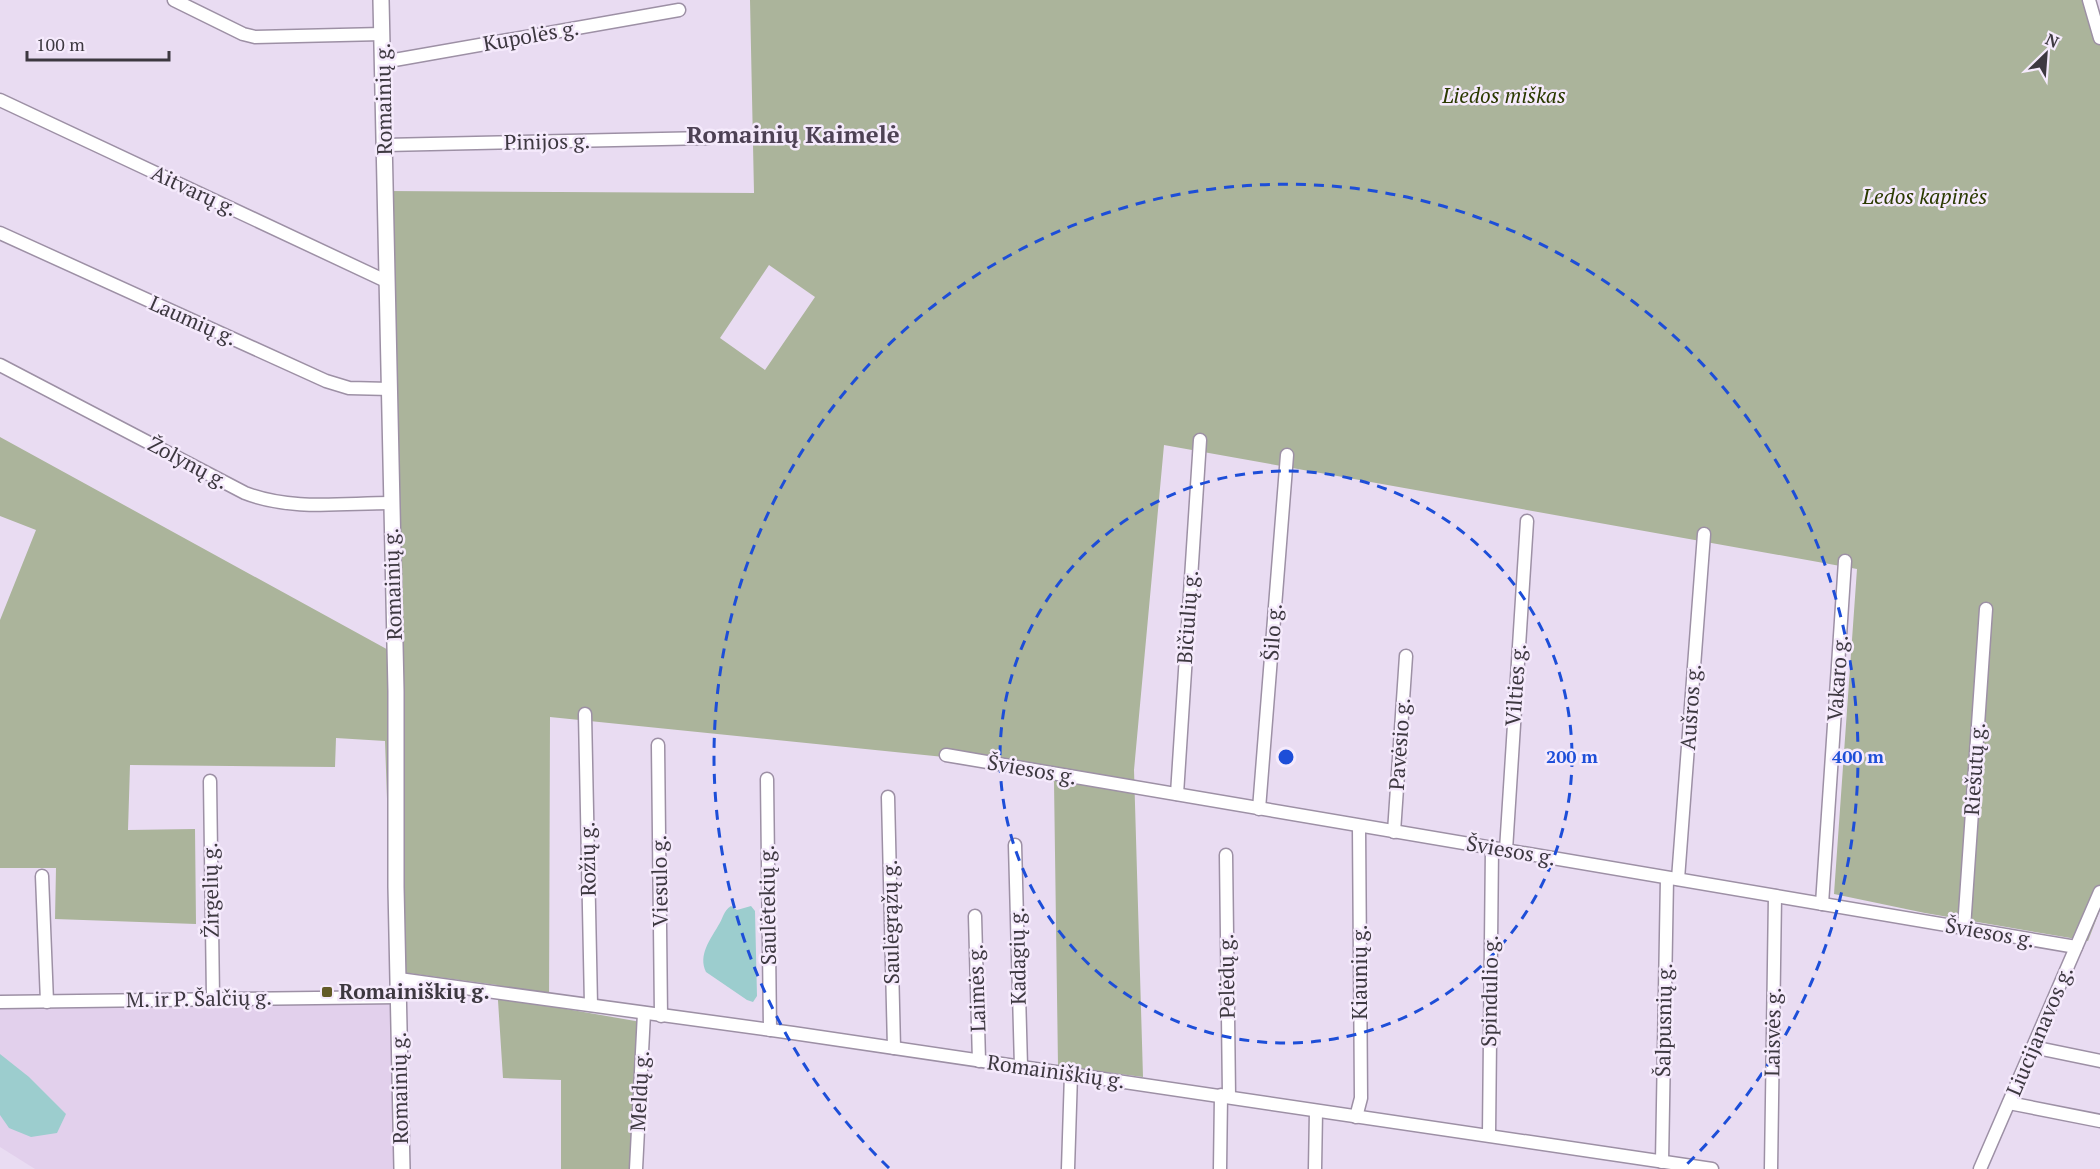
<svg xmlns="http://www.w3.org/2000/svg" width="2100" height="1169" font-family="'PT Serif',serif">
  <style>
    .built { fill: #e2d0ec }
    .green { fill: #abb49b; fill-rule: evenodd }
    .water { fill: #9ccdce }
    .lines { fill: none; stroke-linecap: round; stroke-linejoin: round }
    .minor-casing { stroke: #9d90a5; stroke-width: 15 }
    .major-casing { stroke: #9d90a5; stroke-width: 18 }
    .minor { stroke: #fff; stroke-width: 12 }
    .major { stroke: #fff; stroke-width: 15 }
    .ring { fill: none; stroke: #1d4ed8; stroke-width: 3; stroke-dasharray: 10 8 }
    .poi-dot { fill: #625a27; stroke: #f5eafc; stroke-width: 2 }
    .labels { text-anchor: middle; stroke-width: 5; stroke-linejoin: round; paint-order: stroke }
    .street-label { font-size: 21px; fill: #3d3840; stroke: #f5eafc }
    .park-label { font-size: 21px; font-style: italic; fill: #2b3a00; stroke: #f5eafc }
    .poi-label { font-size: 21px; font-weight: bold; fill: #3d3840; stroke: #f5eafc; text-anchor: start }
    .quarter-label { font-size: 24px; font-weight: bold; fill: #4d4154; stroke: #f5eafc }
    .centre { fill: #1d4ed8; stroke: #f5eafc; stroke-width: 3 }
    .ring-label { font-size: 18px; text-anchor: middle; font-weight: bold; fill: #1d4ed8; stroke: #f5eafc; stroke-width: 5; stroke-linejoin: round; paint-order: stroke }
  </style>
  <rect width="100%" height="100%" fill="#e9dcf2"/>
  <!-- built -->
  <path class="built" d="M395 1002 396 1169H35L0 1147V1006Z"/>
  <!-- green -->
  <path class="green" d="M750 0H2089L2100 38V910L2088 941 1925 913 1834 894 1857 569 1164 445 1134 770 1143 1077 1058 1066 1054 782 944 757 550 717 549 1006 641 1022 633 1169H561V1080L503 1078 497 985 393 971 385 741 336 738 335 767 130 765 128 830 195 829 196 924 55 919 56 868H0V620L36 530 0 516V437L392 652 386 191 754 193ZM769 265 815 297 765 370 720 338Z"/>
  <!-- water -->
  <g class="water">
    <path d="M731 906 737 910 751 906 755 911 757 996 753 1002 747 1000 706 972C698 955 710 940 718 926 723 919 723 911 731 906Z"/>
    <path d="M0 1054 29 1077 66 1114 57 1133 31 1137 9 1128 0 1115Z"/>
  </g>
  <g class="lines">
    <!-- minor casing -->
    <g class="minor-casing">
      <g id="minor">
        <path d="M174 0 243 34 255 37 382 34"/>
        <path d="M2089 0 2100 38"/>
        <path d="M383 62 679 10"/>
        <path d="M0 100 388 282"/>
        <path d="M385 145 709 138"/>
        <path d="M0 233 326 381 349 388 390 389"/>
        <path d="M0 365 245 493C291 511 343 503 391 503"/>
        <path d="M585 714 591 1005"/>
        <path d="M658 745 661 1016"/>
        <path d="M946 755 2076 947"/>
        <path d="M767 779 770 1030"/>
        <path d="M210 781 213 998"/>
        <path d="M1177 794 1200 440"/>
        <path d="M888 797 894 1048"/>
        <path d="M1259 809 1287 455"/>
        <path d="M1394 832 1406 656"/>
        <path d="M1015 845 1021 1067"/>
        <path d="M1506 850 1527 521"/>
        <path d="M1226 855 1229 1096"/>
        <path d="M42 876 47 1002"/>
        <path d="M1678 879 1704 534"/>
        <path d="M1822 904 1845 561"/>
        <path d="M975 916 979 1061"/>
        <path d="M1964 928 1986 609"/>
        <path d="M399 979 793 1033 1712 1169"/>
        <path d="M0 1002 399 997"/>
        <path d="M2033 1047 2100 1061"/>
        <path d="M2009 1103 2100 1121"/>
        <path d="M1356 1117 1361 1098 1359 827"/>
        <path d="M1489 1135 1492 847"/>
        <path d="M1662 1162 1667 878"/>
        <path d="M636 1169 644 1013"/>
        <path d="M1068 1169 1071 1074"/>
        <path d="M1220 1169 1221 1095"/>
        <path d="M1315 1169 1316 1111"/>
        <path d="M1771 1169 1775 896"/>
        <path d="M1980 1169 2100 892"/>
      </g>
    </g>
    <!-- major casing -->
    <g class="major-casing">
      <path id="major" d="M381 0 396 691V887L402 1169"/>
    </g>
    <!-- minor -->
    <use href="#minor" class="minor"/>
    <!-- major -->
    <use href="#major" class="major"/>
  </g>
  <!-- distance rings -->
  <g class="ring">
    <circle cx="1286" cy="757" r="286"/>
    <path d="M889 1168A572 572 0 1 1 1683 1168"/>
  </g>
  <!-- markers -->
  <rect class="poi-dot" x="321" y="986" width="12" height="12" rx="3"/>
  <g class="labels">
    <!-- street labels -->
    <g class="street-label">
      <text transform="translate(531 36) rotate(-10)" y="7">Kupolės g.</text>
      <text transform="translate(384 99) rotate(-91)" y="7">Romainių g.</text>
      <text transform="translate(547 142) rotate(-1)" y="7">Pinijos g.</text>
      <text transform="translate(194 191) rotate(25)" y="7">Aitvarų g.</text>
      <text transform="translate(193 321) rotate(24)" y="7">Laumių g.</text>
      <text transform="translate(188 463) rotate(28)" y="7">Žolynų g.</text>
      <text transform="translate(393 584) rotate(-92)" y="7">Romainių g.</text>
      <text transform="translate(1188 617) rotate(-86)" y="7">Bičiulių g.</text>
      <text transform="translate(1273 632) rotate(-86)" y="7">Šilo g.</text>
      <text transform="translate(1838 678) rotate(-86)" y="7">Vakaro g.</text>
      <text transform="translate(1516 685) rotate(-86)" y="7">Vilties g.</text>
      <text transform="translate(1691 707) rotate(-86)" y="7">Aušros g.</text>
      <text transform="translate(1400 744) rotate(-86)" y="7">Pavėsio g.</text>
      <text transform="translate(1975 769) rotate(-86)" y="7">Riešutų g.</text>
      <text transform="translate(1032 770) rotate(10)" y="7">Šviesos g.</text>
      <text transform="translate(1511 851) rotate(10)" y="7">Šviesos g.</text>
      <text transform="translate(588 859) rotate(-91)" y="7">Rožių g.</text>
      <text transform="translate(660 881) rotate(-91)" y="7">Viesulo g.</text>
      <text transform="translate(211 890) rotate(-91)" y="7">Žirgelių g.</text>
      <text transform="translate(768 905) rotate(-91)" y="7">Saulėtekių g.</text>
      <text transform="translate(891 922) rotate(-91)" y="7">Saulėgrąžų g.</text>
      <text transform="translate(1990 933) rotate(10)" y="7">Šviesos g.</text>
      <text transform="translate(1018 956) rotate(-91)" y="7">Kadagių g.</text>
      <text transform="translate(1360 972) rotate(-90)" y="7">Kiaunių g.</text>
      <text transform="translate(1227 976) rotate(-91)" y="7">Pelėdų g.</text>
      <text transform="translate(977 988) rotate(-92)" y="7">Laimės g.</text>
      <text transform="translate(1490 991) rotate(-89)" y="7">Spindulio g.</text>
      <text transform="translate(199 999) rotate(-1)" y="7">M. ir P. Šalčių g.</text>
      <text transform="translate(1664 1020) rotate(-89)" y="7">Šalpusnių g.</text>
      <text transform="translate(2040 1031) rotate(-67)" y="7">Liucijanavos g.</text>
      <text transform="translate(1773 1032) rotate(-89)" y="7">Laisvės g.</text>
      <text transform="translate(1056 1072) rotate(8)" y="7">Romainiškių g.</text>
      <text transform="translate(400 1088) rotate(-91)" y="7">Romainių g.</text>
      <text transform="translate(640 1091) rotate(-87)" y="7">Meldų g.</text>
    </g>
    <!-- park labels -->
    <g class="park-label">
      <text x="1504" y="103">Liedos miškas</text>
      <text x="1925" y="204">Ledos kapinės</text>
    </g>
    <!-- poi labels -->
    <g class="poi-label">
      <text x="339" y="999">Romainiškių g.</text>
    </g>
    <!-- quarter labels -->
    <g class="quarter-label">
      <text x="793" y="143">Romainių Kaimelė</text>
    </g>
  </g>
  <circle cx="1286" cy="757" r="9" class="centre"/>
  <g class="ring-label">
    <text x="1572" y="763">200 m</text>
    <text x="1858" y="763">400 m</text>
  </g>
  <!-- north arrow -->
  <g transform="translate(2046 54) rotate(25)" stroke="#f5eafc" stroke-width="4.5" paint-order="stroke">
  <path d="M0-4.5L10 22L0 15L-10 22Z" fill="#3d3840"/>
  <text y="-9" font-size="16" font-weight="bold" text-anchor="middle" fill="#3d3840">N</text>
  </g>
  <!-- scale -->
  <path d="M27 51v9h142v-9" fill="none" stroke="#3d3840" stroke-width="3"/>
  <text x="36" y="51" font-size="18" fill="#3d3840" stroke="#f5eafc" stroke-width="4.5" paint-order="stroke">100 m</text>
</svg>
